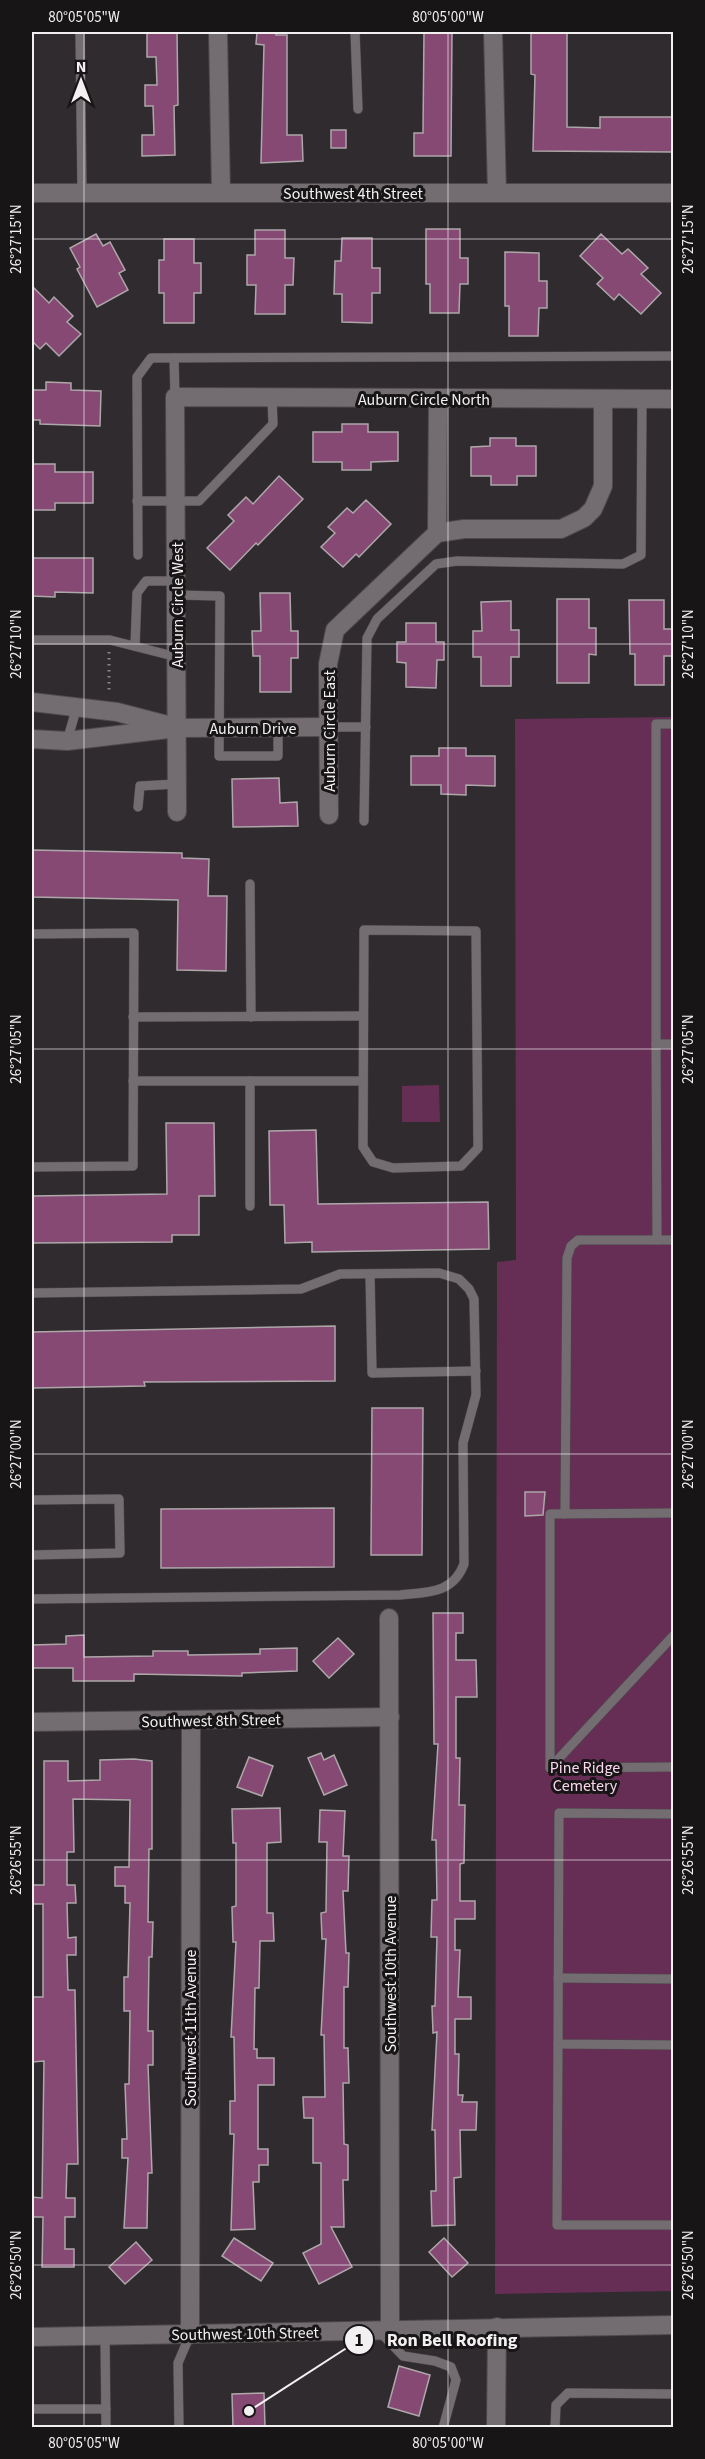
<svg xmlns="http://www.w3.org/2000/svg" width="705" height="2459" font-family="'Source Sans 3',sans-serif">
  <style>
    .green { fill: #662e55 }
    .building { fill: #864973; stroke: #ada7aa; stroke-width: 1.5 }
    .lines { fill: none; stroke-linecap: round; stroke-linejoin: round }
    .lane-casing { stroke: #4d494c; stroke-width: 10 }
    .street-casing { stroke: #4d494c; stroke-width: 20 }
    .secondary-casing { stroke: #4d494c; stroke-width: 20 }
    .path { stroke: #8a8689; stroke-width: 3; stroke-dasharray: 1.5 4.5; stroke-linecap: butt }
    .lane { stroke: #736d71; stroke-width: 9 }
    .street { stroke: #736d71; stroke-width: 18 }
    .secondary { stroke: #736d71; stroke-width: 18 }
    .ticks { fill: none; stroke: #f3f0f2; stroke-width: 1.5; stroke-opacity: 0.45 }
    .labels { text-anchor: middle; stroke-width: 6; stroke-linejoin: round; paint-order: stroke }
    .street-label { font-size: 16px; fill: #f3f0f2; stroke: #171516 }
    .park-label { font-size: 16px; fill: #fbd6ee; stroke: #171516 }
    .leader { fill: none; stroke: #f3f0f2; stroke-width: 2 }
    .callout-dot { fill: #f3f0f2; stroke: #171516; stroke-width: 2 }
    .mark-label { font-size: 18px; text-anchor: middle; font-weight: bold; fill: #111 }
    .callout-label { font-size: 18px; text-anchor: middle; font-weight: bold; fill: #f3f0f2; stroke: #171516; stroke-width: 6; stroke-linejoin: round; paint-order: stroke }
    .neatline { fill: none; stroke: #f3f0f2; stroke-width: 2 }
    .ticks-label { font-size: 15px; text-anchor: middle; fill: #f3f0f2 }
  </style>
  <rect width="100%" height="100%" fill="#302b2e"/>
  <!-- green -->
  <g class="green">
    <path d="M673 717V2291L495 2294 497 1262 516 1260 515 719Z"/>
    <path d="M439 1085 440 1122H402V1086Z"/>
  </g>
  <!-- building -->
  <g class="building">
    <path d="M147 32H177L178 105 174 106 175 155 142 156V135H154L153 106H145V85H157L156 57H147Z"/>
    <path d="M257 32H276V35H287V135H302L303 161 261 163 264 45 256 44Z"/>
    <path d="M424 32H452L451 156H414V133H423Z"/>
    <path d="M531 32H567V127L600 128V117H674V152L533 151 535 75 531 74Z"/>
    <rect x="331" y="130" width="15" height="18"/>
    <path d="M426 229H460V258H468V284H460L459 313H430V284H426Z"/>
    <path d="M255 230H285V258H294L293 285H285V314H255L256 285H247V255H255Z"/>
    <path d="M96 234 103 246 110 242 125 270 119 273 128 290 97 307 77 269 80 267 70 248Z"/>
    <path d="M601 234 622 254 628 249 648 268 641 274 661 293 641 314 619 294 614 300 597 284 603 278 580 256Z"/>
    <path d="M342 238H372V268H380V293H372V323L342 322V294H334L335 261H341Z"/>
    <path d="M164 239H194V263H201V293H194V323H164V293H159V260H164Z"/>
    <path d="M505 252 539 253V281H547V308H539L538 336H509V306H505Z"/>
    <path d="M32 286 49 303 54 297 73 316 67 322 81 334 59 356 46 343 40 349 32 341Z"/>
    <path d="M46 382 71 383V390L101 391 100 426 40 424V420H32V390H46Z"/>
    <path d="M342 424H368V432H398V461L371 462V470H342V462H313V432H342Z"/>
    <path d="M490 438H516V446H536V476H517V485H491V476H471V447L490 446Z"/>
    <path d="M32 464H55V472H93V503H55V510H32Z"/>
    <path d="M279 476 303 499 258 545 256 543 230 570 207 548 234 521 228 515 246 497 253 504Z"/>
    <path d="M366 500 391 524 359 557 356 554 343 567 321 547 335 533 328 527 347 508 353 513Z"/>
    <path d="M32 558H93V593L55 592V597L32 596Z"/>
    <path d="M260 593H290L291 631H298V658H291V692H260V656H253L252 631H261Z"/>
    <path d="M557 599H589V628H596V655L589 654V683H557Z"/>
    <path d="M629 600H664V629H672V656H664V685H635V654H630Z"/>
    <path d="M511 601V630H519V657H511V686H481V657H473V631H482L481 602Z"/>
    <path d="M406 623H436V642H444V660H437L436 688 406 687V663L397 662V642H406Z"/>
    <path d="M439 748H466V756H495V786L466 785V795L441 794V785H411V756H439Z"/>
    <path d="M279 778 280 803 297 802 298 826 233 827 232 779Z"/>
    <path d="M32 850 182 853V858L209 859 208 896H227L226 971 177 970 178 900 32 897Z"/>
    <path d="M166 1123H214L215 1196H199V1235H172V1242L32 1243V1196L167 1194Z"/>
    <path d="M316 1130 318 1204 488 1202 489 1249 312 1252V1242L285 1243 284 1205H270L269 1131Z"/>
    <path d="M335 1326V1381L144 1382 145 1386 32 1388V1332Z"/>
    <path d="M372 1408H423L422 1555H371Z"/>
    <path d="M525 1492H545L543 1515 525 1516Z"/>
    <path d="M334 1508V1567L161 1568V1509Z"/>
    <path d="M433 1613H463V1633H456V1660H476L477 1697H456V1758H460L459 1805H465L464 1863 460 1864V1901H475V1919H455V1950H460L458 1997H471V2019H455V2054H459L458 2095H463L462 2102H477L476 2130H460L461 2177 454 2178 455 2225 432 2226 431 2191H436L435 2130H432L437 2032 433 2033 432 2006H435L437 1937H431L432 1900H437L436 1840H432L438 1744H434Z"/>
    <path d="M84 1635V1657L153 1656V1651H188V1655L260 1654V1649L297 1648V1671L242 1673V1676L134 1674V1681H73V1668H32V1645L66 1644V1636Z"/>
    <path d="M338 1638 354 1654 329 1678 313 1661Z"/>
    <path d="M321 1753 324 1760 334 1755 347 1785 324 1795 308 1758Z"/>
    <path d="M249 1757 273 1766 262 1796 237 1787Z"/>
    <path d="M134 1759 152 1761V1849H149L148 1922H153L152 1957H149L148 2031H153V2065H148L152 2173H148L147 2228H124L128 2158H122V2139H127L125 2084H129L130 2011H124V1977H128L130 1903H125V1886H115V1867H129L130 1800 73 1799 74 1852H67V1885H75L76 1903H67L68 1938 76 1937V1955H67L68 1990H75L78 2164H67L66 2198H75V2217H65V2249H74V2267H42L43 2217H32V2197L42 2198 44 2061 32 2062V1997H43V1904H32V1885H44V1761H68V1781L100 1780V1760Z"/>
    <path d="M280 1808 281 1842 267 1843V1913H273L274 1941H260L259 1988H255L254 2049H257V2058H274V2085H258V2149H268V2165H259V2182H253L255 2229 231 2230 234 2134H230V2101H235L234 2037H231L236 1942H233L232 1907 236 1906V1843H233L232 1809Z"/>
    <path d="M320 1810 345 1811 343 1856H349L348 1891H343L346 1953H349L348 1987H344V2048H348L349 2083H343L344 2144 348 2145V2180H343L344 2227H331L352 2267 319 2284 303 2253 321 2244V2163H313V2118H304L303 2097H325L324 2035H321L326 1939H322L321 1913 326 1912 327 1842H319Z"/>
    <path d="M234 2238 273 2263 261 2281 222 2256Z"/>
    <path d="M444 2238 468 2263 452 2277 429 2252Z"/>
    <path d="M136 2242 152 2260 125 2284 109 2267Z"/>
    <path d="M399 2366 430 2375 419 2416 388 2407Z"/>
    <path d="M264 2393 265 2427H233L232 2394Z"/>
  </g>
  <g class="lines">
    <!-- lane casing -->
    <g class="lane-casing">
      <g id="lane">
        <path d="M80 32 82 193"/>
        <path d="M355 32 358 109"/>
        <path d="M174 358 175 397"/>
        <path d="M137 501H199L273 424 272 398"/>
        <path d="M138 555 137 377 151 358 674 356"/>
        <path d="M177 595 220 596 219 756H278V727"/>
        <path d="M32 640H110L177 657"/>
        <path d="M135 646 137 593 146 581H177"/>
        <path d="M674 724H656V1044H674"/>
        <path d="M329 727H366"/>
        <path d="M67 741 74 717 71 705"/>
        <path d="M138 807 140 786 177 784"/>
        <path d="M364 821 367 638 377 619 436 564 457 561 623 564 641 555 642 399"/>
        <path d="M250 884 251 1017"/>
        <path d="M364 930 476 931 478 1148 461 1166 393 1168 373 1162 363 1147Z"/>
        <path d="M32 934 134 933 133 1166 32 1167"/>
        <path d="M133 1017 362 1016"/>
        <path d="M656 1044 657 1240"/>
        <path d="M133 1081H361"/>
        <path d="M250 1081V1206"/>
        <path d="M370 1274 372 1373 476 1371"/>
        <path d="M32 1293 301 1289 340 1274 439 1273 459 1279 469 1289 474 1299 476 1395 463 1443 464 1564C453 1594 427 1592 400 1595L32 1599"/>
        <path d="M32 1500 119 1499 120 1553 32 1555"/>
        <path d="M674 1513 550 1514V1768L674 1767"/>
        <path d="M565 1514 567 1258 571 1246 578 1240H674"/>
        <path d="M550 1768 674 1635"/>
        <path d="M674 1814 559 1813 558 2044 674 2045"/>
        <path d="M558 1978 674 1979"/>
        <path d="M558 2044 557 2225H674"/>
        <path d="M379 2331 403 2356 435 2361 451 2367 456 2380 443 2428"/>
        <path d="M105 2336 106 2428"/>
        <path d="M32 2409H106"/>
        <path d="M179 2428 178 2363 190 2335"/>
        <path d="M555 2428 556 2405 568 2393 674 2394"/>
      </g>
    </g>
    <!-- street casing -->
    <g class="street-casing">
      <g id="street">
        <path d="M218 32 221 193"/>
        <path d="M493 32 497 193"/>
        <path d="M32 193H674"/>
        <path d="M437 533 438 399"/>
        <path d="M32 702 117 712 167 725"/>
        <path d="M32 739 67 741 177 728 329 727"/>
        <path d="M177 812 175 397 674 399"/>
        <path d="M329 815 328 664 335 630 437 533 464 529H561L584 518 593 509 603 486V399"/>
        <path d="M389 1618 390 2330"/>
        <path d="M32 1722 390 1717"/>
        <path d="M190 2335 191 1720"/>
      </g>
    </g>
    <!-- secondary casing -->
    <g class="secondary-casing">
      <g id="secondary">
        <path d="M32 2337 674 2325"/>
        <path d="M496 2428 497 2327"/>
      </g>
    </g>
    <!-- path -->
    <path class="path" d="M109 652V694"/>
    <!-- lane -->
    <use href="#lane" class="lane"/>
    <!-- street -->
    <use href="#street" class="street"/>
    <!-- secondary -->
    <use href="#secondary" class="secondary"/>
  </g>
  <!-- ticks -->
  <path class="ticks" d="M84 32V2428M448 32V2428M32 239H674M32 644H674M32 1049H674M32 1454H674M32 1860H674M32 2265H674"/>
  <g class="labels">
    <!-- street labels -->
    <g class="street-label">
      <text x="353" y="199">Southwest 4th Street</text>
      <text x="424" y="405">Auburn Circle North</text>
      <text transform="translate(177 605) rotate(-90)" y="6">Auburn Circle West</text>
      <text x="253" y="734">Auburn Drive</text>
      <text transform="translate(329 731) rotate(-90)" y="6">Auburn Circle East</text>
      <text transform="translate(211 1720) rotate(-1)" y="6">Southwest 8th Street</text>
      <text transform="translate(390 1974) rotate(-90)" y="6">Southwest 10th Avenue</text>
      <text transform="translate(190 2028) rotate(-90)" y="6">Southwest 11th Avenue</text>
      <text transform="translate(245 2333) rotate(-1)" y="6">Southwest 10th Street</text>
    </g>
    <!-- park labels -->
    <g class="park-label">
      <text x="585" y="1773">Pine Ridge<tspan x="585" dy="18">Cemetery</tspan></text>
    </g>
  </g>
  <!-- callouts -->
  <path class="leader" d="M249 2411L359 2340"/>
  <g class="callout-dot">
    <circle cx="249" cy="2411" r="6"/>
    <circle cx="359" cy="2340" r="15"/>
  </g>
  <g class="mark-label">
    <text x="359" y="2346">1</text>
  </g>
  <g class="callout-label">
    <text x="452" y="2346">Ron Bell Roofing</text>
  </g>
  <!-- border -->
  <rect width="705" height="2459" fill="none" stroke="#171516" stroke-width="66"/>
  <!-- north arrow -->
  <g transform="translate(81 81)" stroke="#171516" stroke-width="4.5" paint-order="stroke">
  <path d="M0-4.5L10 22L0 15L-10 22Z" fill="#f3f0f2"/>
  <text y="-9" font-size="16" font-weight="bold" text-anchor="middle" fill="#f3f0f2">N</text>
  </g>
  <rect x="33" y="33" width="639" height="2393" class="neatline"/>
  <g class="ticks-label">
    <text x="84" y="22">80°05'05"W</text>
    <text x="448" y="22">80°05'00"W</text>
    <text transform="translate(16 239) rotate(-90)" y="5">26°27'15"N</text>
    <text transform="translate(688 239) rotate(-90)" y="5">26°27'15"N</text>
    <text transform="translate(16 644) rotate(-90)" y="5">26°27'10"N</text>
    <text transform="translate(688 644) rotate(-90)" y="5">26°27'10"N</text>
    <text transform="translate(16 1049) rotate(-90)" y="5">26°27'05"N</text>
    <text transform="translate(688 1049) rotate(-90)" y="5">26°27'05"N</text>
    <text transform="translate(16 1454) rotate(-90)" y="5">26°27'00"N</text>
    <text transform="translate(688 1454) rotate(-90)" y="5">26°27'00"N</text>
    <text transform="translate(16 1860) rotate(-90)" y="5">26°26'55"N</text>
    <text transform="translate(688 1860) rotate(-90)" y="5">26°26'55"N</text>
    <text transform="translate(16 2265) rotate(-90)" y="5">26°26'50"N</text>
    <text transform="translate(688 2265) rotate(-90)" y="5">26°26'50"N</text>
    <text x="84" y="2448">80°05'05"W</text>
    <text x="448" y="2448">80°05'00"W</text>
  </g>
</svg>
